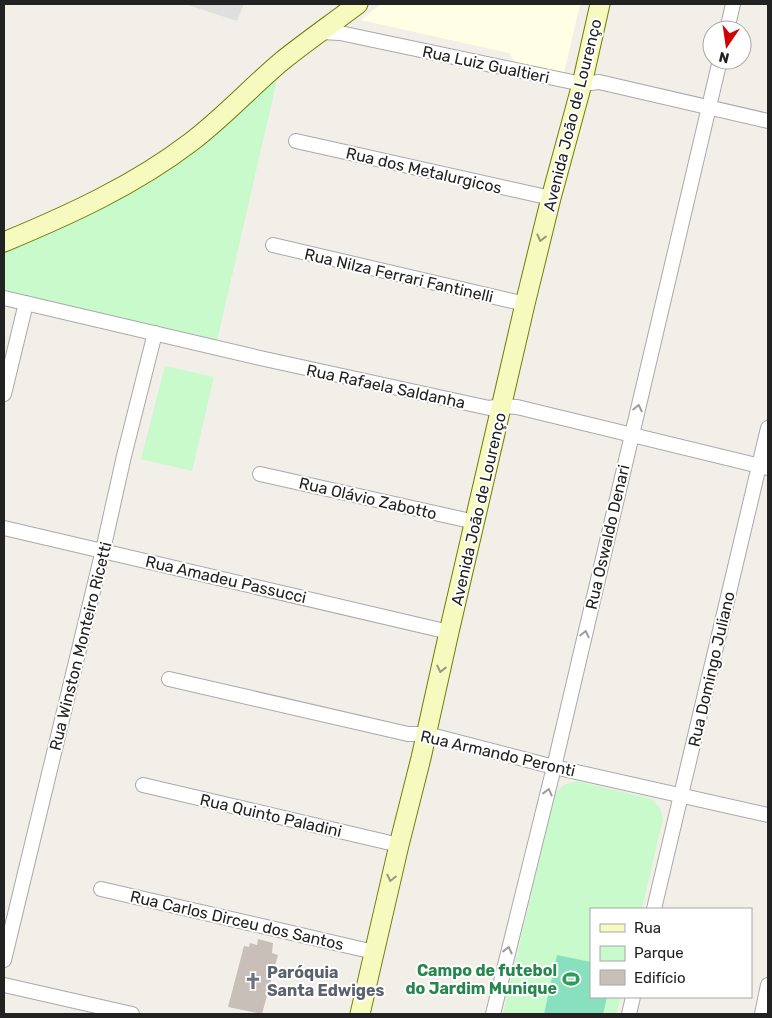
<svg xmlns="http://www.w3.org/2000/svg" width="772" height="1018" font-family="Rubik,sans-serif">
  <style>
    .residential { fill: #e0dfdf }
    .education { fill: #ffffe5 }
    .park { fill: #c8facc }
    .pitch { fill: #88e0be }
    .building { fill: #c7bfb8 }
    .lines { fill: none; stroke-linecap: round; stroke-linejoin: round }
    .street-casing { stroke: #a9a9a9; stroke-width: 16 }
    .secondary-casing { stroke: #707d05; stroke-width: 21 }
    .street { stroke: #fff; stroke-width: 14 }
    .secondary { stroke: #f7fabf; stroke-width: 19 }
    .oneway { stroke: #979978 }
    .oneway2 { stroke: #9c9c9c }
    .labels { text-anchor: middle; stroke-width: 4; stroke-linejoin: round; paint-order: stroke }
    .street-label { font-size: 16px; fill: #222; stroke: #fff }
    .leisure-label { font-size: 16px; font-weight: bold; fill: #27864d; stroke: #fff; text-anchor: end }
    .worship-label { font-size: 16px; font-weight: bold; fill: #5b616d; stroke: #fff; text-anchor: start }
  </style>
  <rect width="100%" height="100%" fill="#f2efe9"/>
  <!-- residential -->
  <path class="residential" d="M185 4H244L237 21Z"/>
  <!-- education -->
  <path class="education" d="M381 4H580L564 73 515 63 509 53 361 20Z"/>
  <!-- park -->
  <g class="park">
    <path d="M280 67 217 341 4 290V249L67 220Z"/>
    <path d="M165 366 214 377 192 471 141 459Z"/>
    <path d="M576 781 652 799 660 808 663 819 642 909H591V997H621L616 1014H503L555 793 564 785Z"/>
  </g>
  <!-- pitch -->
  <path class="pitch" d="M557 955 591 962V997H607L603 1014H544Z"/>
  <!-- building -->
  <path class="building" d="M258 939 273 943 272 953 278 955 262 1014 228 1007 244 946 249 947 250 943 257 945Z"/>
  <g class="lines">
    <!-- street casing -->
    <g class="street-casing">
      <g id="street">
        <path d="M727 30 733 4"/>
        <path d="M321 32 340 33 582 84 599 82 768 121"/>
        <path d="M296 141 551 198"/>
        <path d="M273 245 525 304"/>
        <path d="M4 298 260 358 489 408 502 406 517 407 768 468"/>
        <path d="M4 394 26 303"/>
        <path d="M260 474 475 522"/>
        <path d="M4 528 449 632"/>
        <path d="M169 679 408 734H427L554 767 768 815"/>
        <path d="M143 785 399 845"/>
        <path d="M101 889 374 952"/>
        <path d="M654 909 768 428"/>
        <path d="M4 960 103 550 124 456 155 333"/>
        <path d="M4 985 132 1014"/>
        <path d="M493 1014 554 767 720 60"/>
        <path d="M629 1014 633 997"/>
        <path d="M762 1014 768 985"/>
      </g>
    </g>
    <!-- secondary casing -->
    <g class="secondary-casing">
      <g id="secondary">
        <path d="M4 242C69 215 135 185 191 142 224 117 251 87 282 61 307 41 333 23 358 4"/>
        <path d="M360 1014 399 845 421 758 449 632 525 304 551 198 582 84 600 4"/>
      </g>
    </g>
    <!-- street -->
    <use href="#street" class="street"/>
    <!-- secondary -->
    <use href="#secondary" class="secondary"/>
  </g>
  <!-- one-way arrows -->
  <defs><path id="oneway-chevron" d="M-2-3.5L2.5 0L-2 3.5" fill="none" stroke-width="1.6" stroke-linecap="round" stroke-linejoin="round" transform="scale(1.25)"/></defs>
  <g class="oneway">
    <use href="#oneway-chevron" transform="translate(541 238) rotate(104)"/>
    <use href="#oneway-chevron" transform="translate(441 669) rotate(102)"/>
    <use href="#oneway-chevron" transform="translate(391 878) rotate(103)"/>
  </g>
  <g class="oneway2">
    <use href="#oneway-chevron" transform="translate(638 408) rotate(-77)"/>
    <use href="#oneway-chevron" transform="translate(585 634) rotate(-77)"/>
    <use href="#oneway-chevron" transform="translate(548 792) rotate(-76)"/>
    <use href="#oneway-chevron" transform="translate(508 950) rotate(-76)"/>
  </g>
  <!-- icons -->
  <defs>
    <g id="stadium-bare" transform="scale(1.35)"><path d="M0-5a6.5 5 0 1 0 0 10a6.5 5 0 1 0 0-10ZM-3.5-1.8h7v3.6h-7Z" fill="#2e9e5b" stroke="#fff" stroke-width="2.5" paint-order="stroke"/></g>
    <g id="church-bare" transform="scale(1.35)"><path d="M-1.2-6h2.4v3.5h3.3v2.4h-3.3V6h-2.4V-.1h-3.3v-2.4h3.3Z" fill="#6b7280" stroke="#fff" stroke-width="2.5" paint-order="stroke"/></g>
  </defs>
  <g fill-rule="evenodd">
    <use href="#stadium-bare" x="571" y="979"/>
    <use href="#church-bare" x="253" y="981"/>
  </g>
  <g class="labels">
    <!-- street labels -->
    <g class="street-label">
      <text transform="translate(486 64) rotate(12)" y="6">Rua Luiz Gualtieri</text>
      <text transform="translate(572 115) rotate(-76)" y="6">Avenida João de Lourenço</text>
      <text transform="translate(424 170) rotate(13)" y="6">Rua dos Metalurgicos</text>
      <text transform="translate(399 275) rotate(13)" y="6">Rua Nilza Ferrari Fantinelli</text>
      <text transform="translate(386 386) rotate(12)" y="6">Rua Rafaela Saldanha</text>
      <text transform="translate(368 498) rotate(13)" y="6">Rua Olávio Zabotto</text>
      <text transform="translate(478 509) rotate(-77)" y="6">Avenida João de Lourenço</text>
      <text transform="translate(607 537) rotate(-77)" y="6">Rua Oswaldo Denari</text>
      <text transform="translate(226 579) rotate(13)" y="6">Rua Amadeu Passucci</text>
      <text transform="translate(80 646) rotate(-76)" y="6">Rua Winston Monteiro Ricetti</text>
      <text transform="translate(711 669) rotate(-77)" y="6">Rua Domingo Juliano</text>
      <text transform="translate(498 753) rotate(13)" y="6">Rua Armando Peronti</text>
      <text transform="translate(271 815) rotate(13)" y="6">Rua Quinto Paladini</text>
      <text transform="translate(237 920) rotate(13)" y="6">Rua Carlos Dirceu dos Santos</text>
    </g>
    <!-- leisure labels -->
    <g class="leisure-label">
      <text x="557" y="976">Campo de futebol<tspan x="557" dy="18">do Jardim Munique</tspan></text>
    </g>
    <!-- worship labels -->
    <g class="worship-label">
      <text x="267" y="978">Paróquia<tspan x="267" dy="18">Santa Edwiges</tspan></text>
    </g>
  </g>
  <!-- border -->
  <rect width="772" height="1018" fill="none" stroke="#222222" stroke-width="10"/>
  <!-- legend -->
  <rect x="590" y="908" width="162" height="90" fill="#ffffff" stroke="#a7a7a7"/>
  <rect x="600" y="924" width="25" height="8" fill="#f7fabf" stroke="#a7a7a7"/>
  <text x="634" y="933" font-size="15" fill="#222222">Rua</text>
  <rect x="600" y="946" width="25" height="15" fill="#c8facc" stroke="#a7a7a7"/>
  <text x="634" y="958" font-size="15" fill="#222222">Parque</text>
  <rect x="600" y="970" width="25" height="15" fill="#c7bfb8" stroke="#a7a7a7"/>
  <text x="634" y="983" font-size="15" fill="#222222">Edifício</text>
  <!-- north arrow -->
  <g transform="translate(727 45) rotate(193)"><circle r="24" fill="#ffffff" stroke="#a7a7a7"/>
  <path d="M0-4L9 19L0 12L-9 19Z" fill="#d40000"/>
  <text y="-8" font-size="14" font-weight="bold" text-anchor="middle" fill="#222222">N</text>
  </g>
</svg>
